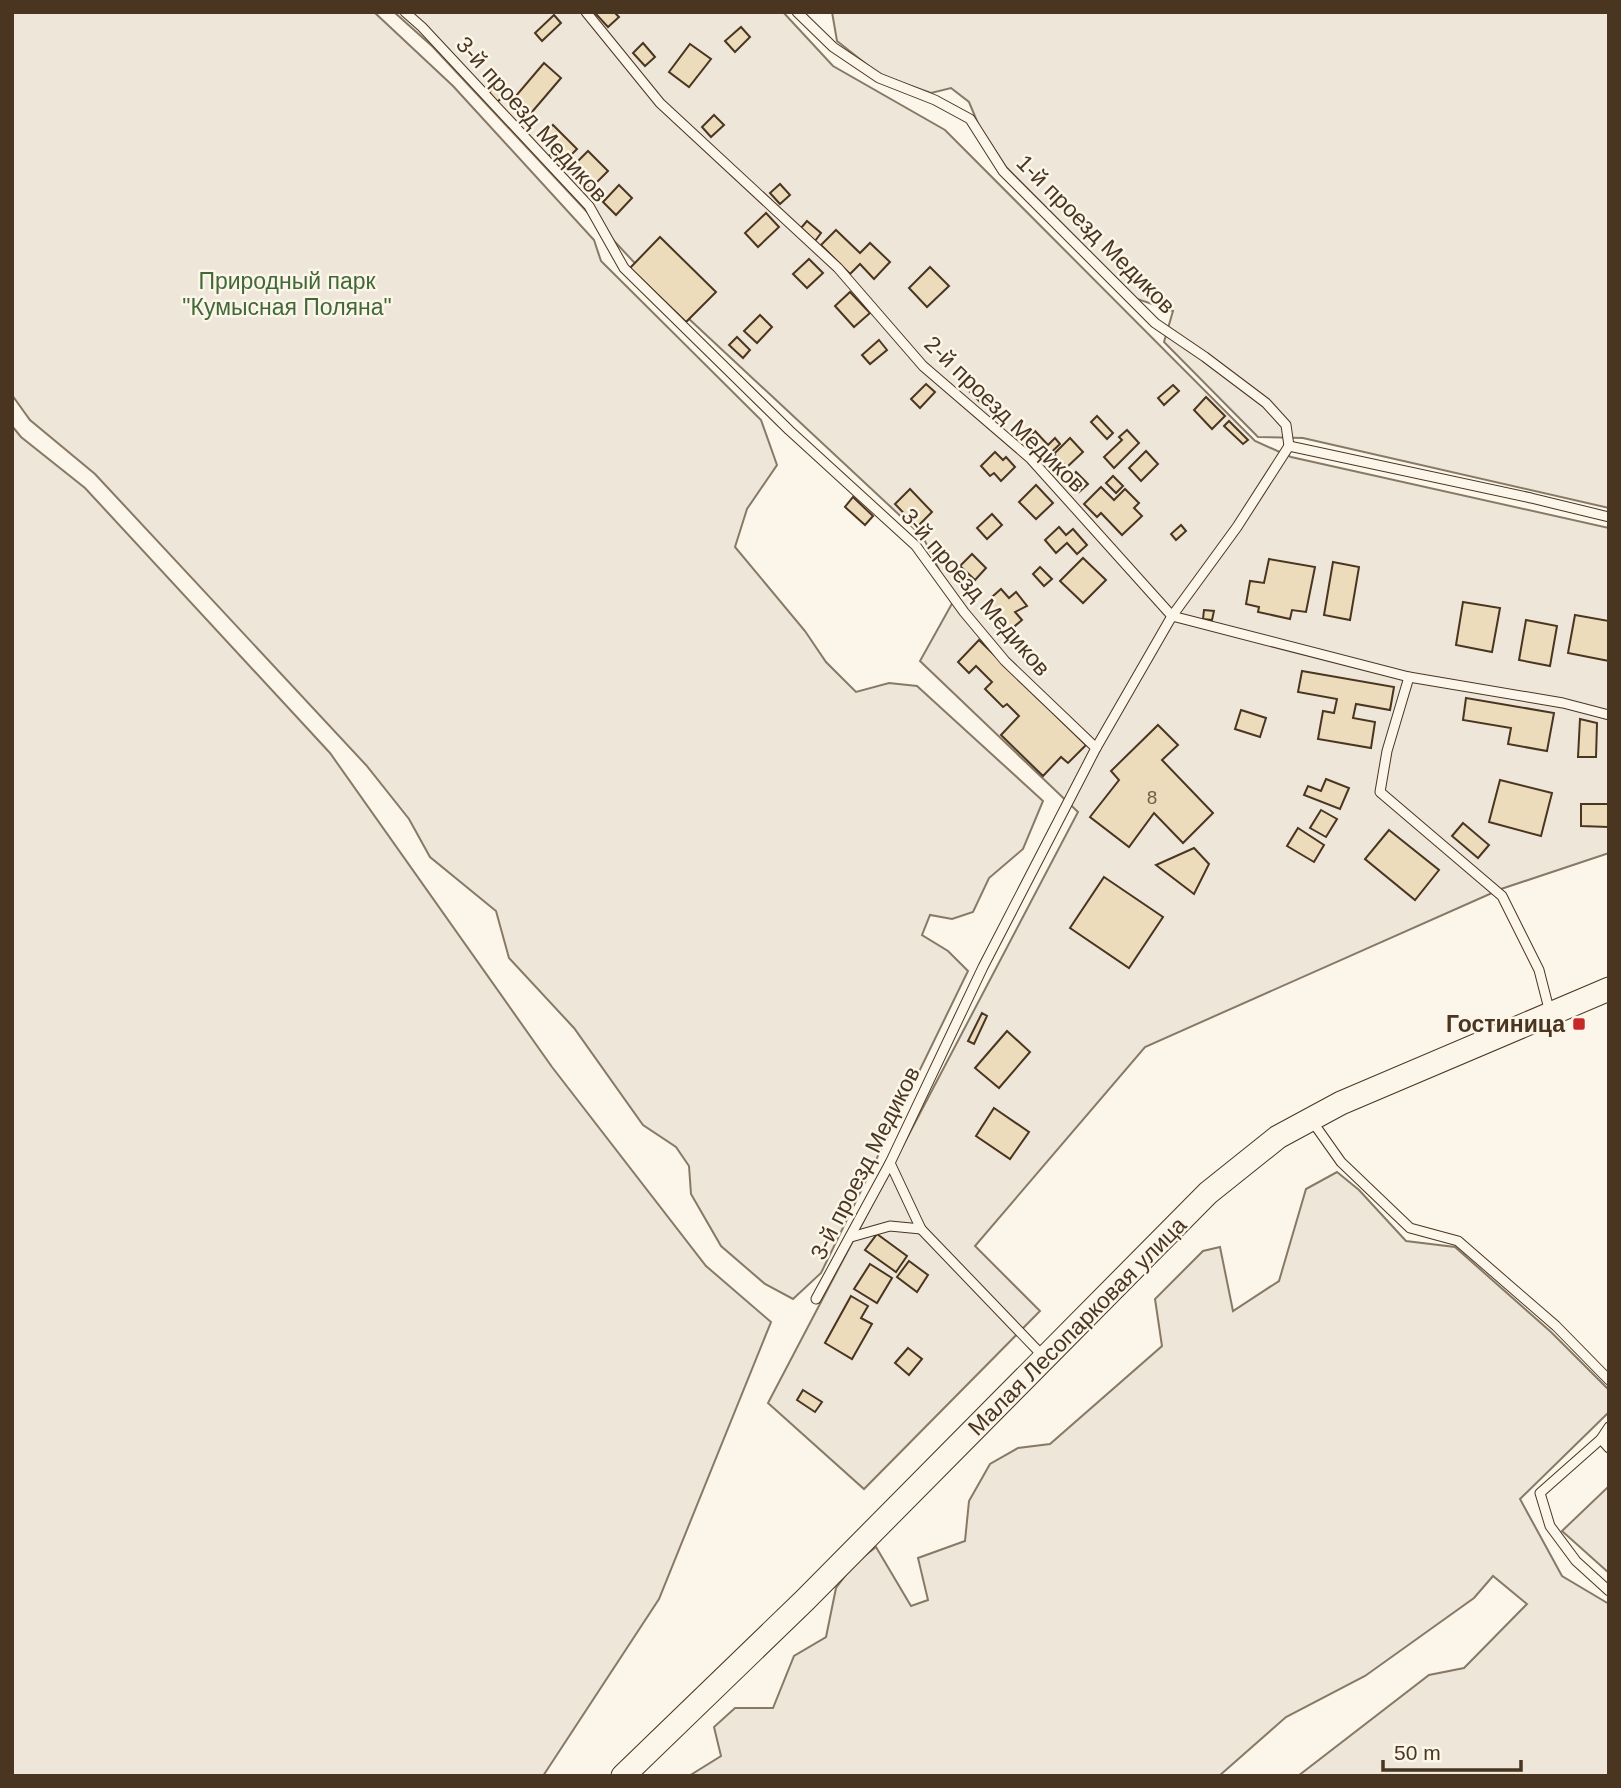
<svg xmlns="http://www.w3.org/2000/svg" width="1621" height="1788" font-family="Arial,sans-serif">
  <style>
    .green { fill: #ede6d9; stroke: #887966; stroke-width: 2 }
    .building { fill: #ecdcbc; stroke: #4a3520; stroke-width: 2 }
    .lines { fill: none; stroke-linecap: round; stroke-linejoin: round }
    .lane-casing { stroke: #4a3520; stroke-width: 11 }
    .secondary-casing { stroke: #4a3520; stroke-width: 25 }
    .lane { stroke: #fbf6e9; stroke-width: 9 }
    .secondary { stroke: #fbf6e9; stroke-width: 23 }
    .poi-dot { fill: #c62828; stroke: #fbf6e9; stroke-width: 2.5 }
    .labels { text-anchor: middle; stroke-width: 5; stroke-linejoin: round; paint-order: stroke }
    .number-label { font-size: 19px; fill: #725f47 }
    .street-label { font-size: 23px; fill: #4a3520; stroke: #fbf6e9 }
    .park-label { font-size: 23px; fill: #436837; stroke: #fbf6e9 }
    .poi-label { font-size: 23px; font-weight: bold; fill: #4a3520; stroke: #fbf6e9; text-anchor: end }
  </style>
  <rect width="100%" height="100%" fill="#fbf6e9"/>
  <!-- green -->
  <g class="green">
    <path d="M12 12H374L453 86 594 240 601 261 761 420 777 465 747 509 735 547 805 631 826 662 856 692 889 683 917 686 1043 801 1023 849 989 878 973 912 952 919 930 915 922 935 948 951 968 971 821 1273 793 1299 765 1284 721 1246 691 1194 689 1166 676 1147 643 1125 574 1028 509 958 496 911 430 857 409 819 366 765 95 474 30 420 12 395Z"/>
    <path d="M394 12H783L833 66 945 130 1255 441 1291 457 1609 528V853L1501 889 1145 1047 975 1246 1040 1311 864 1489 768 1403 1078 812 920 661 954 600 923 537 673 304 433 47Z"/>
    <path d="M832 12H1609V508L1303 438 1258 437 1164 342 1173 311 1137 299 1006 167 979 126 969 102 951 88 931 93 880 75 837 41Z"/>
    <path d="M12 426 21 437 85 488 330 753 552 1067 706 1266 771 1322 659 1599 543 1776H12Z"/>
    <path d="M1337 1172 1359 1190 1406 1241 1455 1247 1551 1332 1609 1390V1412L1520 1499 1562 1576 1609 1604V1776H1298L1429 1675 1464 1668 1527 1604 1493 1576 1474 1598 1365 1676 1286 1717 1219 1776H689L721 1756 714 1727 735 1708H773L794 1656 826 1637 836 1588 854 1564 876 1547 911 1606 928 1600 918 1558 965 1541 969 1501 990 1464 1018 1448 1050 1444 1162 1346 1155 1299 1203 1251 1220 1247 1233 1311 1279 1281 1306 1189Z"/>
    <path d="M1609 1486V1573L1562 1531Z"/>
  </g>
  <!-- building -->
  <g class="building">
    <path d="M614 12 619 17 608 27 595 13Z"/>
    <path d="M554 15 561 23 542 41 535 33Z"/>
    <path d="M741 27 750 37 735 52 725 41Z"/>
    <path d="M643 43 655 57 645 66 633 53Z"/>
    <path d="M690 44 711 59 689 87 669 72Z"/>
    <path d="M544 63 561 78 526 119 509 104Z"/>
    <path d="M496 86 504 96 497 102 489 92Z"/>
    <path d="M714 115 724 125 711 137 702 127Z"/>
    <path d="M553 125 577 149 559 167 548 157 557 148 544 134Z"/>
    <path d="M588 151 608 171 590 189 570 169Z"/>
    <path d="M780 184 790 195 780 204 770 193Z"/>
    <path d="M619 185 632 198 616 215 603 202Z"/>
    <path d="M766 213 779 227 758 247 745 233Z"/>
    <path d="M807 221 821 233 815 241 801 228Z"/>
    <path d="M836 230 860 253 870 243 890 262 874 279 860 264 850 274 821 245Z"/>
    <path d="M660 237 716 292 686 322 630 268Z"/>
    <path d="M809 259 823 273 807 288 793 274Z"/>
    <path d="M930 267 949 286 927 307 909 288Z"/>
    <path d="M850 292 870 313 854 327 835 306Z"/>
    <path d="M760 315 772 327 757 343 744 331Z"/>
    <path d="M737 337 750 350 743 358 729 345Z"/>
    <path d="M879 340 887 350 870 364 862 355Z"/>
    <path d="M926 384 935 392 920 408 911 399Z"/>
    <path d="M978 384 988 395 980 402 970 392Z"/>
    <path d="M1173 385 1179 391 1164 405 1158 398Z"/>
    <path d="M1206 397 1225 416 1212 429 1194 410Z"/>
    <path d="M1097 416 1113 433 1107 439 1091 422Z"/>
    <path d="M1229 421 1248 440 1243 444 1224 426Z"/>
    <path d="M1127 430 1139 443 1114 468 1104 457 1122 440 1119 437Z"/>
    <path d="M1035 431 1048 445 1055 438 1060 444 1043 460 1025 441Z"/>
    <path d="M1070 438 1083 452 1067 467 1054 454Z"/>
    <path d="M1146 451 1158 464 1141 481 1129 468Z"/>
    <path d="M995 452 1003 460 1006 457 1015 467 1001 481 994 473 990 476 981 466Z"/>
    <path d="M1076 472 1088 484 1079 492 1068 480Z"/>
    <path d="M1113 476 1123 486 1116 493 1106 483Z"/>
    <path d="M1036 485 1053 503 1036 519 1019 502Z"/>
    <path d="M1101 487 1114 500 1125 489 1139 503 1134 508 1142 516 1122 535 1101 513 1097 517 1084 504Z"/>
    <path d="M910 489 932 512 917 527 895 504Z"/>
    <path d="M853 497 873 516 865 525 845 507Z"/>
    <path d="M992 514 1002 525 987 539 977 528Z"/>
    <path d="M1181 525 1186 531 1176 540 1171 534Z"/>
    <path d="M1059 527 1066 535 1073 529 1087 545 1077 554 1067 543 1056 553 1045 540Z"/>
    <path d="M972 554 986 568 975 580 960 566Z"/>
    <path d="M1083 558 1106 580 1083 603 1060 581Z"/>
    <path d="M1269 559 1315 567 1306 612 1292 610 1290 619 1258 612 1259 607 1246 604 1250 581 1264 583Z"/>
    <path d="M1333 562 1359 567 1350 620 1324 615Z"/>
    <path d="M1040 567 1052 579 1044 586 1033 574Z"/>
    <path d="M1001 589 1009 598 1016 592 1027 606 1015 612 1022 620 1009 631 985 603Z"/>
    <path d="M1463 602 1500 608 1492 652 1456 645Z"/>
    <path d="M1204 610 1214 611 1212 620 1203 619Z"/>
    <path d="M1575 615 1609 621V661L1568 653Z"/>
    <path d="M1526 620 1557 626 1550 666 1519 660Z"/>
    <path d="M979 640 1086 745 1068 763 1061 757 1043 776 1001 735 1019 716 1007 704 1003 707 985 689 992 682 976 666 969 673 958 662Z"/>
    <path d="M1302 671 1394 687 1390 710 1356 704 1353 718 1375 722 1371 748 1318 739 1323 711 1334 713 1337 699 1298 692Z"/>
    <path d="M1466 698 1554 713 1547 751 1508 744 1511 728 1463 720Z"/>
    <path d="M1241 710 1266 718 1260 737 1235 729Z"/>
    <path d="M1580 719 1597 723 1596 757H1578Z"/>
    <path d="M1158 725 1178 745 1162 760 1213 813 1183 843 1154 813 1129 847 1090 817 1119 780 1111 771Z"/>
    <path d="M1326 779 1349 788 1340 809 1304 795 1308 786 1321 791Z"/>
    <path d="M1500 780 1552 793 1541 836 1489 822Z"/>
    <path d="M1581 804H1608V827L1581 826Z"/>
    <path d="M1321 810 1337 819 1326 837 1310 828Z"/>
    <path d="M1463 823 1489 845 1478 858 1452 836Z"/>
    <path d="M1298 828 1324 845 1314 862 1287 846Z"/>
    <path d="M1389 830 1439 870 1415 900 1365 859Z"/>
    <path d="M1194 848 1209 864 1194 894 1156 865Z"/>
    <path d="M1104 877 1163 917 1129 968 1070 928Z"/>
    <path d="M982 1013 987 1016 974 1044 968 1041Z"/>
    <path d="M1007 1031 1030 1052 999 1088 975 1068Z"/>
    <path d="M994 1108 1029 1132 1010 1159 976 1136Z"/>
    <path d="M877 1234 907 1256 896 1272 865 1250Z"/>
    <path d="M909 1261 928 1275 917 1292 897 1277Z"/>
    <path d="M870 1264 892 1278 877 1303 854 1289Z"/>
    <path d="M851 1296 868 1306 861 1318 872 1324 852 1359 825 1343Z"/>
    <path d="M908 1348 922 1359 909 1375 895 1363Z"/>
    <path d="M803 1390 822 1402 815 1412 797 1400Z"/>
  </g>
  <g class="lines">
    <!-- lane casing -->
    <g class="lane-casing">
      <g id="lane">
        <path d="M405 12 422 27 589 206 624 268 789 430 916 546 964 612 1005 661 1096 748"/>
        <path d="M586 12 660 103 838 268 923 366 1030 458 1172 616 1409 677 1563 703 1609 715"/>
        <path d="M797 12 833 47 879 78 935 100 970 119 1003 171 1155 323 1205 357 1266 403 1286 425 1289 446"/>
        <path d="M1289 446 1531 498 1609 517"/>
        <path d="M1409 677 1387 751 1380 792 1502 896 1539 970 1550 1013"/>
        <path d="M1312 1121 1341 1162 1410 1228 1458 1241 1556 1326 1609 1380"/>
        <path d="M921 1229 1043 1356"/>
        <path d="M851 1237 890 1226 921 1229 890 1163"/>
        <path d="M816 1299 890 1163 983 967 1096 748 1172 616 1237 527 1289 446"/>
        <path d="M1609 1427 1601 1439 1540 1493 1550 1526 1576 1561 1609 1591"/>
        <path d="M1601 1439 1609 1448"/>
      </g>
    </g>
    <!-- secondary casing -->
    <g class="secondary-casing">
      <path id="secondary" d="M623 1776 805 1600 1208 1193 1278 1137 1341 1103 1609 989"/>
    </g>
    <!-- lane -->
    <use href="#lane" class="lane"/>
    <!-- secondary -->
    <use href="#secondary" class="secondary"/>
  </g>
  <!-- markers -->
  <rect class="poi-dot" x="1572" y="1017" width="14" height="14" rx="3.5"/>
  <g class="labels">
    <!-- number labels -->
    <g class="number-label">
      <text x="1152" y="804">8</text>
    </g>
    <!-- street labels -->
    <g class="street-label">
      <text transform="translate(532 119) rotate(48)" y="8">3-й проезд Медиков</text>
      <text transform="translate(1096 234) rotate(45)" y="8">1-й проезд Медиков</text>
      <text transform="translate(1005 414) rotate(44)" y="8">2-й проезд Медиков</text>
      <text transform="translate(976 592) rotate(49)" y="8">3-й проезд Медиков</text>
      <text transform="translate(865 1163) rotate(-63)" y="8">3-й проезд Медиков</text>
      <text transform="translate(1077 1326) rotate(-45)" y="8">Малая Лесопарковая улица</text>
    </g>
    <!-- park labels -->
    <g class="park-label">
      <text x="287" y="289">Природный парк<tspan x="287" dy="26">"Кумысная Поляна"</tspan></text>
    </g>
    <!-- poi labels -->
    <g class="poi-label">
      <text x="1565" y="1032">Гостиница</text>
    </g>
  </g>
  <!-- border -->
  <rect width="1621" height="1788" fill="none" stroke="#4a3520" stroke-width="28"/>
  <!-- scale -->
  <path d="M1383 1760v10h138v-10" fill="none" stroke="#4a3520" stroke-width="3.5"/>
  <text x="1394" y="1760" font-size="21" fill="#4a3520" stroke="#fbf6e9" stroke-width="5" paint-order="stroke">50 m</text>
</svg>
